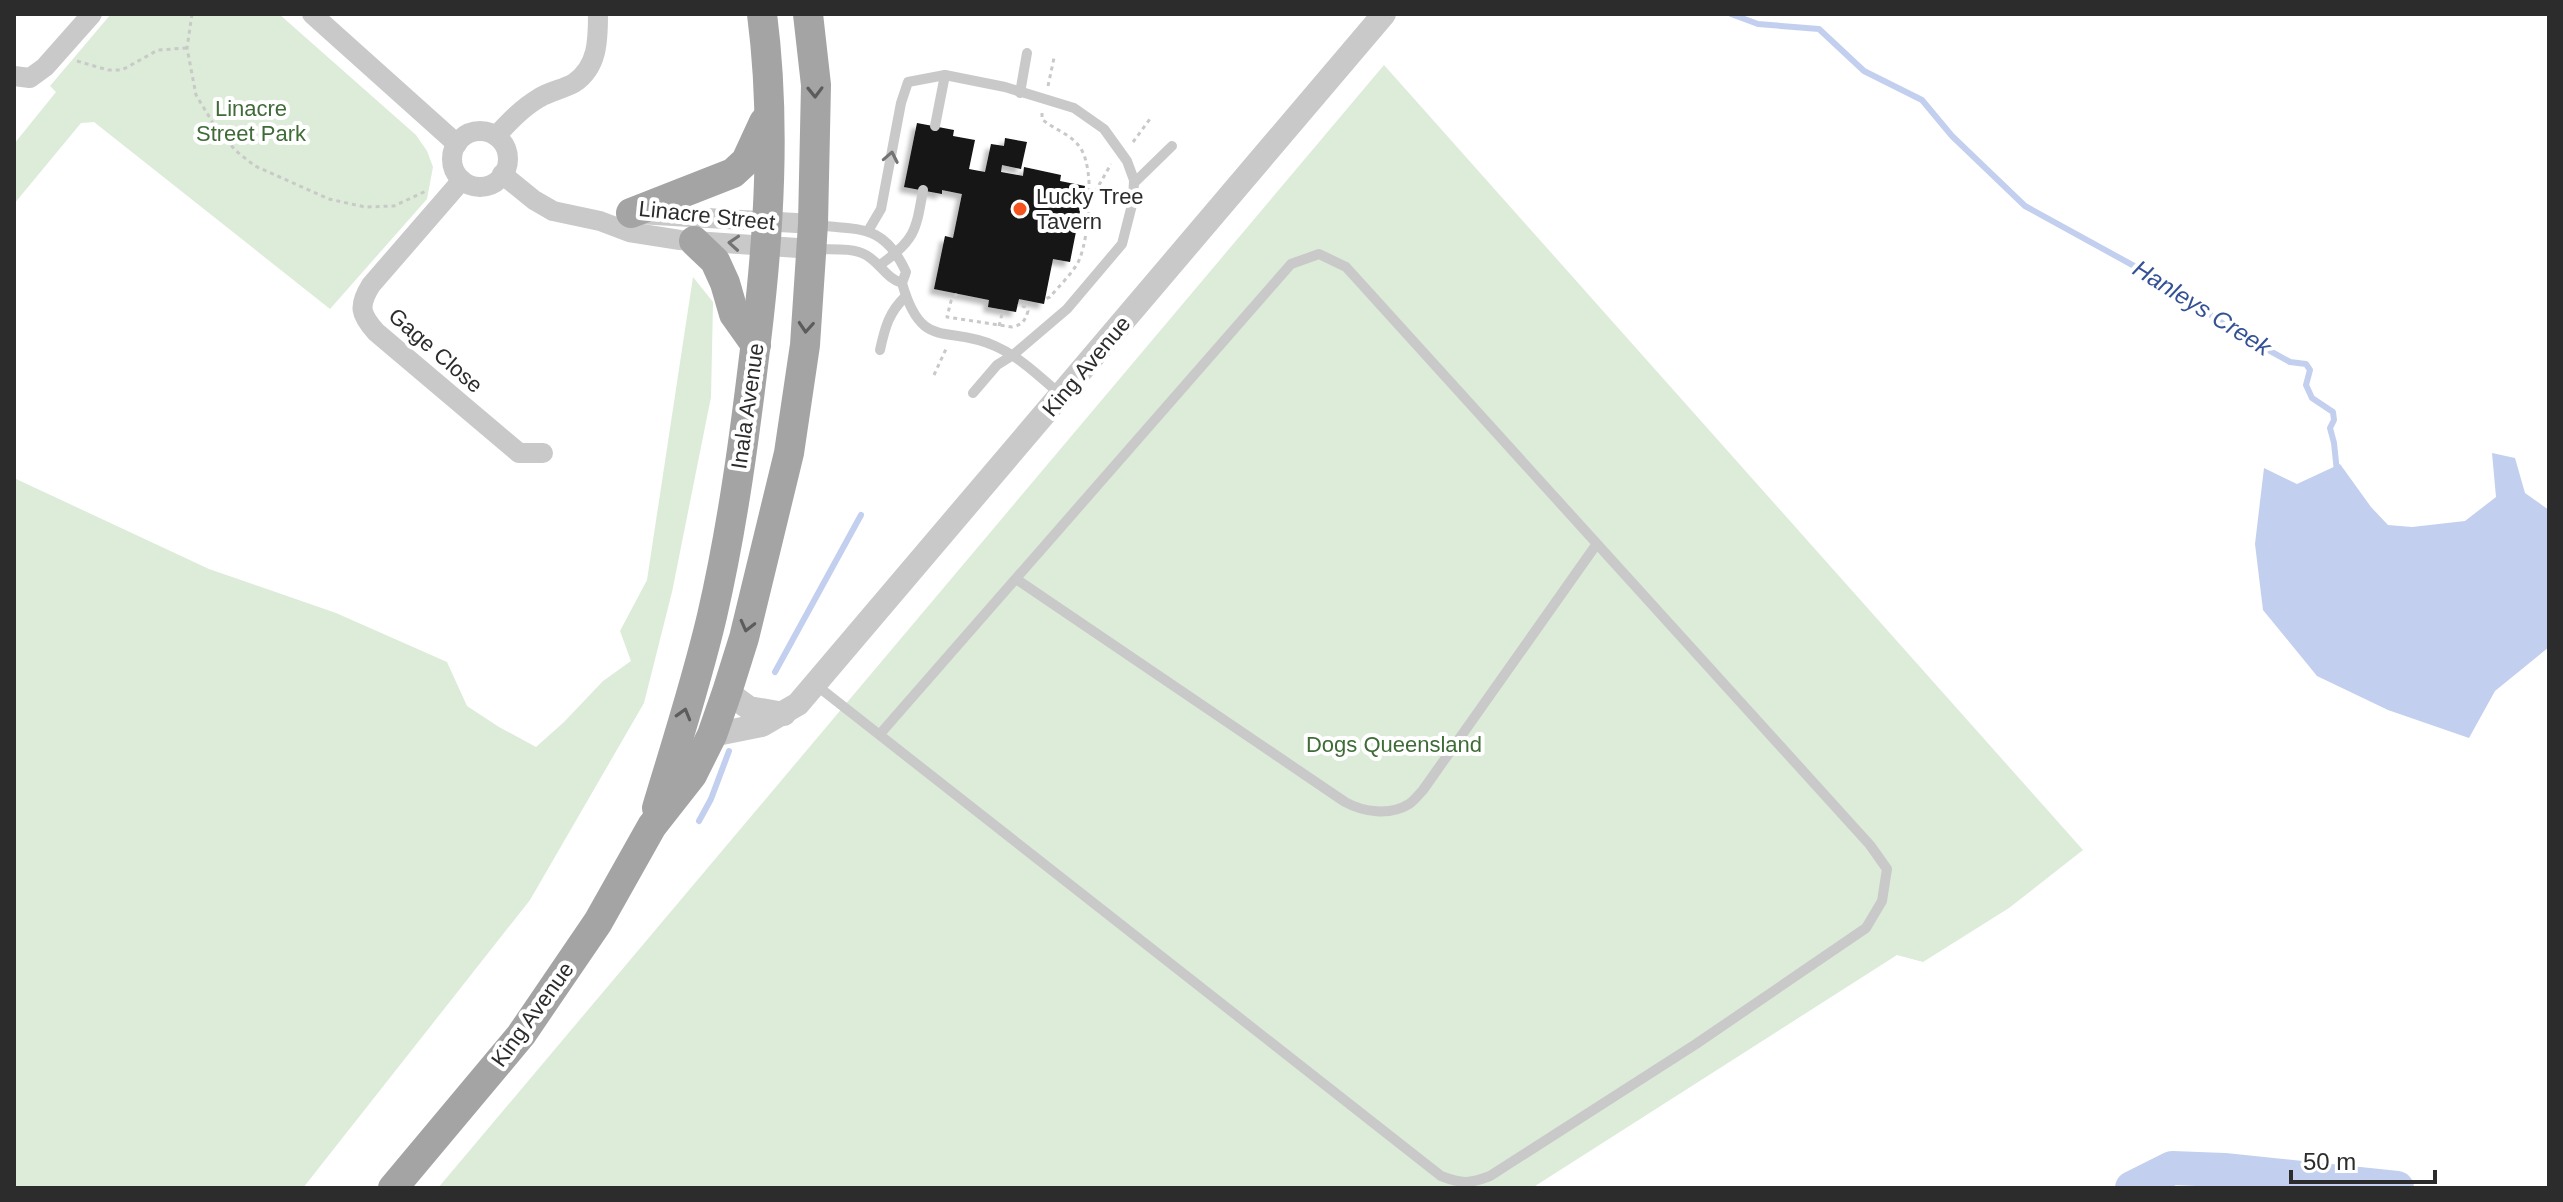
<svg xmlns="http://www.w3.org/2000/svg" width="2563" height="1202" font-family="Helvetica,sans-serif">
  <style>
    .green { fill: #dcecd8 }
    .water { fill: #c2cfee }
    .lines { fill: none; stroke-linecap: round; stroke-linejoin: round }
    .stream { stroke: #c2cfee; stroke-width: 6 }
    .river { stroke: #c2cfee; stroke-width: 34 }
    .building { fill: #131313; filter: url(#shadow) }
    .path { stroke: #c9c9c9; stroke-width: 3; stroke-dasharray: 4 4; stroke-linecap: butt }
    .service { stroke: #c9c9c9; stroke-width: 10 }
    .minor { stroke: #c9c9c9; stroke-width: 20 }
    .tertiary { stroke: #c9c9c9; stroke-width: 24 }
    .primary { stroke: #a4a4a4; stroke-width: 30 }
    .oneway { stroke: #5c5c5c }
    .oneway2 { stroke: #737373 }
    .poi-dot { fill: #f4521e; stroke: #fff; stroke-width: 3 }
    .labels { text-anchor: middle; stroke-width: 8; stroke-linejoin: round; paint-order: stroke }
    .park-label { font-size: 22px; fill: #3f6b37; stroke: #fff }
    .poi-label { font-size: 22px; fill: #2c2c2c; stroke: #fff; text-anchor: start }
    .street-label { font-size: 22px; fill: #2c2c2c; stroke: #fff }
    .water-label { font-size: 24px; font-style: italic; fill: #345195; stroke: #fff }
  </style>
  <defs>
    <filter id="shadow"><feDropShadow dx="-5" dy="5" stdDeviation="2" flood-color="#0004"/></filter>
  </defs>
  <rect width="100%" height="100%" fill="#fff"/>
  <!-- green -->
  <g class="green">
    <path d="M111 14H279L416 135 427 151 433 167 427 199 330 309 94 122 81 123 14 204V144L56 92 50 86Z"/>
    <path d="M1384 65 2083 850 2009 908 1923 962 1897 955 1532 1188H438Z"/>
    <path d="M693 277 713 302 711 397 672 592 644 703 530 900 303 1188H14V478L209 569 336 613 447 662 467 706 499 727 536 747 564 722 603 681 631 661 620 631 647 580Z"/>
  </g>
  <!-- water -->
  <path class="water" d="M2492 453 2515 458 2525 493 2549 510V647L2495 691 2469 738 2388 710 2317 676 2263 610 2255 544 2264 468 2297 484 2340 464 2371 507 2388 525 2412 527 2465 521 2496 497Z"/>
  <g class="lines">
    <!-- stream -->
    <g class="stream">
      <path d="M1731 14 1758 24 1819 29 1864 71 1922 100 1952 136 2025 206 2167 284 2232 330 2290 362 2306 364 2310 370 2306 385 2312 398 2333 412 2334 420 2330 428 2334 443 2337 472"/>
      <path d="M775 672 861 515"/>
      <path d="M699 821 711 799 729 751"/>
    </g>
    <!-- river -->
    <path class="river" d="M2132 1188 2172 1168 2224 1170 2397 1188"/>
  </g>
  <!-- building -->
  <path class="building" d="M917 123 954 130 953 136 975 140 969 169 985 172 991 144 1004 146 1005 138 1027 142 1021 169 1002 165 1001 172 1023 176 1024 167 1061 175 1060 181 1085 186 1070 262 1053 259 1044 304 1019 299 1016 312 988 307 989 300 934 289 945 236 953 238 962 194 942 190V194L904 187Z"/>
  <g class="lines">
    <!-- path -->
    <g class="path">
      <path d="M192 14 187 48 196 95 216 128 236 151 255 166 329 199 365 207 394 206 426 191"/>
      <path d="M77 61 108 70H122L158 50 187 48"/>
      <path d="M1048 86 1054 58"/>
      <path d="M1042 113V119C1054 130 1072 134 1081 149 1095 171 1089 234 1080 258 1075 271 1059 286 1050 297L1045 299"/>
      <path d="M1133 142 1150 119"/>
      <path d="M1091 199 1111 164"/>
      <path d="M957 294 951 301 947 317 1012 327C1022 325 1025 321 1028 311L1025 307 1018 304"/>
      <path d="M999 326 1003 310"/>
      <path d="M934 375 946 349"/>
    </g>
    <!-- service -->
    <g class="service">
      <path d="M1020 93 1027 53"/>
      <path d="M935 126 945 75"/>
      <path d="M1134 183 1172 146"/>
      <path d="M815 225C861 230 884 224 906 272L902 283C922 353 947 324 995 346 1020 357 1040 377 1060 394"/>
      <path d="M868 231 881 209 901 103 908 82 945 75 1005 87 1074 108 1104 129 1127 161 1134 180 1133 201 1122 244 1067 309 1013 355 997 365 973 393"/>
      <path d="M814 249C829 250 852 247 866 255 880 263 887 279 902 283"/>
      <path d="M880 265C915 240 916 231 923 190"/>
      <path d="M880 350C885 327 889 312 906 296"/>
      <path d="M1016 579 1345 802C1363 812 1390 816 1409 804 1414 801 1419 794 1423 790L1596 545"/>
      <path d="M816 685 1441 1176C1462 1184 1469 1184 1490 1176L1696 1044 1866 928 1882 901 1887 869 1870 845 1346 267 1319 254 1291 264 880 734"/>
    </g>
    <!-- minor -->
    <g class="minor">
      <path d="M312 14 457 144"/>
      <path d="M14 76 30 78 45 67 92 14"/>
      <circle cx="480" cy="159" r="28"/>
      <path d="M496 136C509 122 522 108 539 98 550 91 564 89 574 83 598 67 598 40 598 14"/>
      <path d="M502 174 534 200 553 211 600 221 629 232 680 240 812 249"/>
      <path d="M462 180 371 285C358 306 360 314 376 332L519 453H543"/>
      <path d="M638 214 813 224"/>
    </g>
    <!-- tertiary -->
    <g class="tertiary">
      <path d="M727 692 749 708 784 714"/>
      <path d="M712 735 762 725 798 704 1384 14"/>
    </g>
    <!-- primary -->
    <g class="primary">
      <path d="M631 213 733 173 746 161 764 122"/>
      <path d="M694 241 715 261 725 283 734 314 756 345"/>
      <path d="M657 808C676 745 697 680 712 616 733 525 745 433 756 341 769 234 776 121 762 14"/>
      <path d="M393 1188 521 1035 598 922 652 826 692 775 712 735 727 692 744 638 789 453 805 345 813 224 816 85 808 14"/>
    </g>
  </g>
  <!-- one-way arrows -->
  <defs><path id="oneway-chevron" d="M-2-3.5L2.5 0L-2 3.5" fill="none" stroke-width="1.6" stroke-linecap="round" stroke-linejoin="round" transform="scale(2)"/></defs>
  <g class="oneway">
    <use href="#oneway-chevron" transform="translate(815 92) rotate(89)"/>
    <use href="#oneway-chevron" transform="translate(806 327) rotate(94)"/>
    <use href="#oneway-chevron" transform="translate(747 626) rotate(104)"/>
    <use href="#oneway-chevron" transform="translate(684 714) rotate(-74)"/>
  </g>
  <g class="oneway2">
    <use href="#oneway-chevron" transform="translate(891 157) rotate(-79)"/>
    <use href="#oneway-chevron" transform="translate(734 243) rotate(-176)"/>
  </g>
  <!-- markers -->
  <circle class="poi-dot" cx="1020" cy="209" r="8"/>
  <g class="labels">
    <!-- park labels -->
    <g class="park-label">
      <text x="251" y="116">Linacre<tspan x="251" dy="25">Street Park</tspan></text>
      <text x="1394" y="752">Dogs Queensland</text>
    </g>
    <!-- poi labels -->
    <g class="poi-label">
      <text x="1036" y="204">Lucky Tree<tspan x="1036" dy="25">Tavern</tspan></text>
    </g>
    <!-- street labels -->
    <g class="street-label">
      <text transform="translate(707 215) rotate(6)" y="8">Linacre Street</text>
      <text transform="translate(436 350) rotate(41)" y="8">Gage Close</text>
      <text transform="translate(1086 366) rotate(-50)" y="8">King Avenue</text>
      <text transform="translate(747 406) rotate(-82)" y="8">Inala Avenue</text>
      <text transform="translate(532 1014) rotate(-54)" y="8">King Avenue</text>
    </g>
    <!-- water labels -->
    <g class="water-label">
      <text transform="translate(2202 308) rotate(32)" y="8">Hanleys Creek</text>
    </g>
  </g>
  <!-- border -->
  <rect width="2563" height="1202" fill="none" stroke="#2c2c2c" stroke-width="32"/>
  <!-- scale -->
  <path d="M2291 1170v12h144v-12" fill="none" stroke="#2c2c2c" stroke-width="4"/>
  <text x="2303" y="1170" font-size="24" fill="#2c2c2c" stroke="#ffffff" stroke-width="6" paint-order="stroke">50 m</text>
</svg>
